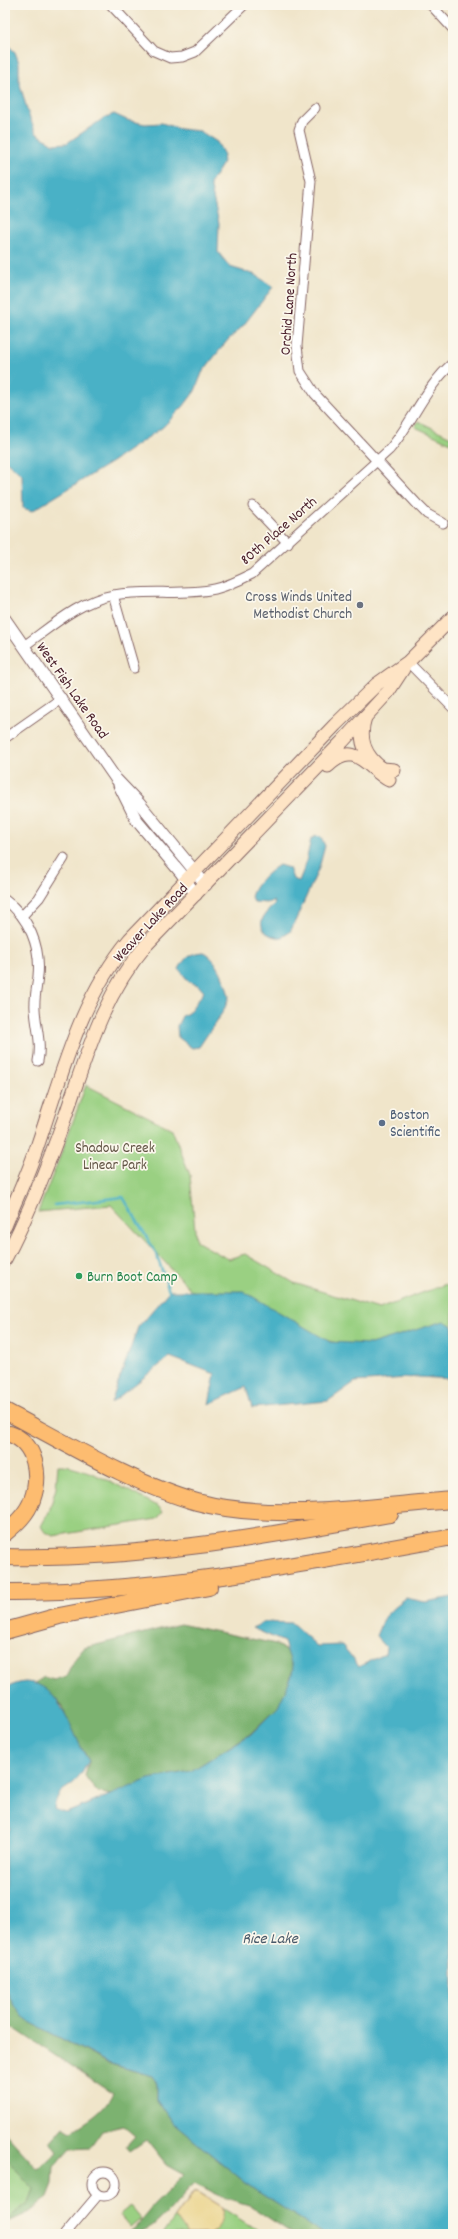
<svg xmlns="http://www.w3.org/2000/svg" width="458" height="2239" font-family="Dekko,sans-serif">
  <style>
    .green { fill: #9ad082; stroke: #727856 }
    .forest { fill: #7bb270; stroke: #62684e }
    .sand { fill: #eeda9e; stroke: #9c7c64 }
    .water { fill: #48b1c6; stroke: #496878 }
    .lines { fill: none; stroke-linecap: round; stroke-linejoin: round }
    .stream { stroke: #48b1c6; stroke-width: 2.5 }
    .minor-casing { stroke: #846463; stroke-width: 11 }
    .tertiary-casing { stroke: #846463; stroke-width: 13 }
    .secondary-casing { stroke: #846463; stroke-width: 15 }
    .motorway-casing { stroke: #846463; stroke-width: 18 }
    .minor { stroke: #fff; stroke-width: 9 }
    .tertiary { stroke: #fff; stroke-width: 11 }
    .secondary { stroke: #fee4c5; stroke-width: 13 }
    .motorway { stroke: #fdbc6f; stroke-width: 16 }
    .worship-dot { fill: #6b7280; stroke: #fbf7ec; stroke-width: 1.5 }
    .service-dot { fill: #5c6f8a; stroke: #fbf7ec; stroke-width: 1.5 }
    .leisure-dot { fill: #2e9e5b; stroke: #fbf7ec; stroke-width: 1.5 }
    .labels { text-anchor: middle; stroke-width: 3.5; stroke-linejoin: round; paint-order: stroke }
    .street-label { font-size: 15px; fill: #4a1f2b; stroke: #fbf7ec }
    .worship-label { font-size: 15px; fill: #5b616d; stroke: #fbf7ec; text-anchor: end }
    .service-label { font-size: 15px; fill: #4e5e75; stroke: #fbf7ec; text-anchor: start }
    .park-label { font-size: 15px; fill: #625445; stroke: #fbf7ec }
    .leisure-label { font-size: 15px; fill: #27864d; stroke: #fbf7ec; text-anchor: start }
    .water-label { font-size: 16px; font-style: italic; fill: #495969; stroke: #fbf7ec }
  </style>
  <rect width="100%" height="100%" fill="#fbf7ec"/>
  <filter id="ink" filterUnits="userSpaceOnUse"><feTurbulence type="fractalNoise" baseFrequency=".025" numOctaves="2"/><feDisplacementMap in="SourceGraphic" scale="8" xChannelSelector="R" yChannelSelector="G"/><feConvolveMatrix kernelMatrix="1 2 1 2 8 2 1 2 1" color-interpolation-filters="sRGB"/></filter>
  <filter id="wash" filterUnits="userSpaceOnUse"><feTurbulence type="fractalNoise" baseFrequency=".012" numOctaves="4" result="noise"/><feDisplacementMap in="SourceGraphic" scale="16" xChannelSelector="R" yChannelSelector="G"/><feGaussianBlur stdDeviation="0.9" result="paint"/><feColorMatrix in="noise" values="0 0 0 0 0 0 0 0 0 0 0 0 0 0 0 0 0 1.4 0 .05"/><feComposite in="paint" operator="in"/></filter>
  <g filter="url(#wash)">
    <rect width="100%" height="100%" fill="#f0e5ca"/>
    <!-- green -->
    <g class="green">
      <path d="M418 421 453 438V444L415 427Z"/>
      <path d="M86 1085 172 1129 190 1175 196 1241 228 1259 245 1254 294 1283 379 1309 446 1284 453 1289V1374L209 1309 111 1205 38 1212 63 1149Z"/>
      <path d="M58 1465C82 1463 135 1495 158 1506L163 1512 157 1519 53 1536 44 1531 41 1526 49 1512 56 1488Z"/>
      <path d="M5 2149 44 2189 5 2225Z"/>
      <path d="M193 2192H197L257 2230 254 2234H163Z"/>
      <path d="M130 2206 141 2219 130 2228 119 2215Z"/>
    </g>
    <!-- forest -->
    <g class="forest">
      <path d="M180 1624 276 1644 289 1653 293 1669 287 1690 278 1707 250 1734 191 1771 149 1779 111 1795 97 1792 85 1776 89 1761 69 1726 63 1707 49 1692 35 1683 44 1677 54 1680 66 1676 74 1660 84 1648Z"/>
      <path d="M5 1988 13 2004 26 2020 107 2063 152 2076 157 2083V2099L174 2124 252 2188 324 2234H293L249 2205 222 2197 195 2183C172 2203 159 2234 125 2234L134 2229 153 2206 184 2175 166 2165 146 2140 130 2151 126 2146 135 2136 123 2126 102 2131 90 2148 70 2149 54 2167 53 2184 48 2197 26 2214 6 2223 14 2214 29 2202 34 2189 5 2158V2133L38 2169 57 2152 50 2142 64 2126 72 2131C88 2121 104 2112 113 2094L6 2023Z"/>
    </g>
    <!-- sand -->
    <path class="sand" d="M193 2192H197L223 2208C225 2219 219 2228 210 2234H187L175 2217Z"/>
    <!-- water -->
    <g class="water">
      <path d="M5 42 15 52 19 63V81L28 113 36 133 53 144 67 143 104 118 114 114 127 120 145 124 162 123 180 129 200 131 217 142 224 155 222 165 210 184 219 223 218 252 230 267 256 275 273 287 243 326 227 341 211 361 202 373 195 391 183 407 163 427 112 462 32 511 23 508 22 475 5 460Z"/>
      <path d="M316 836 321 837 325 846 319 868 293 926 290 932 282 937C272 939 257 930 263 918 265 912 272 908 275 903L273 901 267 903 254 902 251 897C254 884 268 872 279 865L289 868 293 879 299 881 305 866 311 839Z"/>
      <path d="M203 952C217 958 226 982 229 997L224 1010 199 1047 192 1048 178 1037 177 1026 182 1016 188 1013 204 992 198 985 189 982 179 969C185 958 189 953 203 952Z"/>
      <path d="M169 1291H243L330 1342 371 1344 444 1321 453 1326V1379L418 1377 355 1382 328 1401 252 1408 246 1387 209 1404 215 1374 170 1357 111 1403 138 1327Z"/>
      <path d="M453 1597V2234H324L252 2188 174 2124 157 2099V2083L152 2076 108 2063 26 2020 13 2004 5 1988V1838L10 1828 8 1819 5 1817V1688C11 1686 19 1682 26 1682 62 1683 72 1737 89 1761 85 1766 83 1773 79 1777 67 1792 58 1786 54 1809L66 1813 149 1779 191 1771 251 1734 278 1707 291 1678 293 1669 284 1642 252 1628 265 1622 292 1623 317 1646 342 1645 351 1656 358 1667 385 1654 386 1647 376 1636C384 1616 388 1611 406 1598L425 1602Z"/>
    </g>
    <g class="lines">
      <!-- stream -->
      <path class="stream" d="M54 1205 123 1197 156 1253 169 1291"/>
    </g>
  </g>
  <g filter="url(#ink)">
    <g class="lines">
      <!-- minor casing -->
      <g class="minor-casing">
        <g id="minor">
          <path d="M111 5 154 51 170 58 182 57 195 52 244 5"/>
          <path d="M431 5 453 29"/>
          <path d="M315 108 302 121 299 130 311 181 297 346 300 371 315 394 418 505 427 514 443 523"/>
          <path d="M253 506 288 543"/>
          <path d="M113 595 134 668"/>
          <path d="M24 646C52 626 79 601 114 595 147 589 182 596 215 589 228 586 240 580 252 574L389 450C413 422 425 387 453 363"/>
          <path d="M408 662 453 708"/>
          <path d="M5 738 62 698"/>
          <path d="M5 900C29 917 41 947 38 976 37 987 34 998 35 1009 36 1028 42 1043 38 1061"/>
          <path d="M23 915 39 898 64 858"/>
          <circle cx="104" cy="2184" r="12"/>
          <path d="M65 2234 98 2195"/>
        </g>
      </g>
      <!-- tertiary casing -->
      <g class="tertiary-casing">
        <g id="tertiary">
          <path d="M5 619 116 779 139 803 206 885"/>
          <path d="M119 785 137 821 181 873 196 895"/>
        </g>
      </g>
      <!-- secondary casing -->
      <g class="secondary-casing">
        <g id="secondary">
          <path d="M365 717C358 739 364 756 383 769L394 770"/>
          <path d="M328 766C355 739 367 768 389 780"/>
          <path d="M5 1226C16 1199 29 1172 38 1144 63 1071 80 999 130 939L335 725 377 684 408 662 453 617"/>
          <path d="M5 1259C29 1214 48 1165 65 1117 87 1054 102 997 146 945L342 742 388 692 403 669"/>
        </g>
      </g>
      <!-- motorway casing -->
      <g class="motorway-casing">
        <g id="motorway">
          <path d="M5 1411C64 1442 133 1484 197 1502 274 1523 373 1506 453 1500"/>
          <path d="M5 1533C16 1524 27 1514 32 1500 41 1476 36 1443 10 1434"/>
          <path d="M5 1557C135 1560 262 1537 390 1514"/>
          <path d="M5 1592C155 1593 305 1564 453 1537"/>
          <path d="M5 1631 59 1616 209 1587"/>
        </g>
      </g>
      <!-- minor -->
      <use href="#minor" class="minor"/>
      <!-- tertiary -->
      <use href="#tertiary" class="tertiary"/>
      <!-- secondary -->
      <use href="#secondary" class="secondary"/>
      <!-- motorway -->
      <use href="#motorway" class="motorway"/>
    </g>
  </g>
  <!-- markers -->
  <circle class="worship-dot" cx="360" cy="605" r="4"/>
  <circle class="service-dot" cx="382" cy="1123" r="4"/>
  <circle class="leisure-dot" cx="79" cy="1276" r="4"/>
  <g class="labels">
    <!-- street labels -->
    <g class="street-label">
      <text transform="translate(288 304) rotate(-86)" y="5">Orchid Lane North</text>
      <text transform="translate(278 530) rotate(-41)" y="5">80th Place North</text>
      <text transform="translate(73 690) rotate(55)" y="5">West Fish Lake Road</text>
      <text transform="translate(150 922) rotate(-47)" y="5">Weaver Lake Road</text>
    </g>
    <!-- worship labels -->
    <g class="worship-label">
      <text x="352" y="601">Cross Winds United<tspan x="352" dy="17">Methodist Church</tspan></text>
    </g>
    <!-- service labels -->
    <g class="service-label">
      <text x="390" y="1119">Boston<tspan x="390" dy="17">Scientific</tspan></text>
    </g>
    <!-- park labels -->
    <g class="park-label">
      <text x="115" y="1152">Shadow Creek<tspan x="115" dy="17">Linear Park</tspan></text>
    </g>
    <!-- leisure labels -->
    <g class="leisure-label">
      <text x="87" y="1281">Burn Boot Camp</text>
    </g>
    <!-- water labels -->
    <g class="water-label">
      <text x="270" y="1943">Rice Lake</text>
    </g>
  </g>
  <!-- margin -->
  <rect width="458" height="2239" fill="none" stroke="#fbf7ec" stroke-width="20"/>
</svg>
